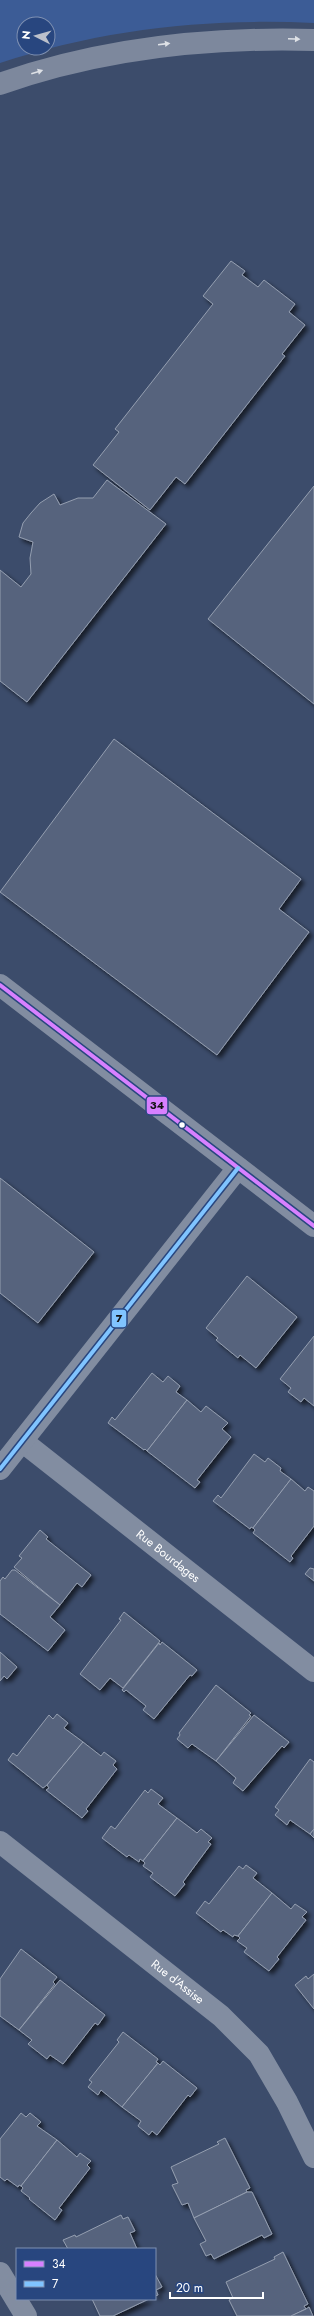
<svg xmlns="http://www.w3.org/2000/svg" width="314" height="2316" font-family="Jost,sans-serif">
  <style>
    .green { fill: #3c5c96; fill-rule: evenodd }
    .building { fill: #57647d; stroke: #949eb0; filter: url(#shadow) }
    .lines { fill: none; stroke-linecap: round; stroke-linejoin: round }
    .minor { stroke: #828da1; stroke-width: 22 }
    .tertiary { stroke: #828da1; stroke-width: 22 }
    .secondary { stroke: #7d889d; stroke-width: 22 }
    .bus-1-casing { stroke: #28467f; stroke-width: 7 }
    .bus-2-casing { stroke: #28467f; stroke-width: 7 }
    .bus-1 { stroke: #d880ff; stroke-width: 4 }
    .bus-2 { stroke: #80c4ff; stroke-width: 4 }
    .oneway { fill: #dee1e6 }
    .bus-dot { fill: #fff; stroke: #28467f; stroke-width: 1.5 }
    .labels { text-anchor: middle; stroke-width: 3; stroke-linejoin: round; paint-order: stroke }
    .street-label { font-size: 12px; fill: #fff; stroke: #28467f }
    .line-badge { stroke: #28467f; stroke-width: 1.5 }
    .pale-badge-label { font-size: 11px; text-anchor: middle; font-weight: bold; fill: #111 }
  </style>
  <defs>
    <filter id="shadow"><feDropShadow dx="3.5" dy="3.5" stdDeviation="2" flood-color="#0009"/></filter>
  </defs>
  <rect width="100%" height="100%" fill="#3c4c6b"/>
  <!-- green -->
  <path class="green" d="M0 0H314V23C207 18 102 29 0 63ZM24 24H48V48H24Z"/>
  <!-- building -->
  <g class="building">
    <path d="M231 261 245 271 242 275 258 287 264 280 295 304 289 312 305 325 282 354 285 356 185 484 176 477 150 510 93 465 119 432 115 429 213 304 203 296Z"/>
    <path d="M107 480 166 524 27 702 0 681V570L21 587 31 574 30 558 33 542 19 537 23 523 31 513 40 503 54 494 60 505 78 498H93Z"/>
    <path d="M314 486V704L208 619Z"/>
    <path d="M114 739 301 879 279 909 309 932 217 1055 0 892Z"/>
    <path d="M0 1178 94 1252 38 1323 0 1293Z"/>
    <path d="M247 1276 297 1317 256 1368 240 1355 238 1358 216 1340 218 1338 206 1328Z"/>
    <path d="M314 1336V1406L304 1398 301 1402 288 1392 291 1388 280 1379Z"/>
    <path d="M152 1373 163 1382 168 1376 180 1386 176 1392 187 1400 147 1451 145 1449 144 1450 108 1423 112 1417 115 1420Z"/>
    <path d="M187 1400 201 1412 206 1406 228 1423 222 1429 231 1437 197 1480 200 1482 195 1488 147 1451Z"/>
    <path d="M254 1454 265 1462 268 1458 281 1468 280 1471 291 1479 253 1528 251 1527 250 1529 213 1501 218 1495 221 1498Z"/>
    <path d="M291 1479 305 1491 308 1487 314 1491V1526L291 1556 293 1558 290 1562 253 1533 255 1530 253 1528Z"/>
    <path d="M40 1530 48 1537 46 1539 91 1575 82 1587 77 1583 60 1605 14 1567 22 1558 19 1556Z"/>
    <path d="M310 1568 314 1569V1581L305 1574Z"/>
    <path d="M12 1570H15L60 1605 50 1617 65 1630 48 1651 0 1614V1581L3 1577 5 1579Z"/>
    <path d="M124 1612 160 1641 123 1688 110 1678 100 1690 80 1674 121 1620 119 1619Z"/>
    <path d="M162 1642 197 1670 192 1676 190 1675 154 1719 143 1710 146 1706 126 1690 124 1692 122 1690 159 1643 160 1645Z"/>
    <path d="M0 1652 17 1667 7 1679 4 1676 0 1681Z"/>
    <path d="M216 1685 251 1713 249 1715 251 1716 216 1761 192 1744 188 1748 177 1739 180 1735 179 1733Z"/>
    <path d="M57 1714 68 1723 64 1728 83 1742 47 1785 43 1788 8 1760 13 1753 17 1756 49 1715 53 1719Z"/>
    <path d="M254 1715 289 1742 284 1748 282 1746 243 1791 233 1783 236 1778 216 1761Z"/>
    <path d="M83 1742 101 1756 104 1752 116 1761 113 1765 117 1769 86 1809 88 1811 82 1818 46 1790 49 1788 47 1785Z"/>
    <path d="M310 1759 314 1762V1829L310 1834 290 1820 287 1825 275 1815 279 1810 275 1807Z"/>
    <path d="M151 1789 163 1798 158 1804 177 1818 143 1861 140 1859 139 1862 129 1855 127 1857 102 1838 111 1826 115 1829 145 1790 148 1793Z"/>
    <path d="M177 1818 197 1833 201 1829 212 1838 208 1842 211 1844 183 1882 185 1884 175 1896 150 1877 153 1873 143 1866 145 1863 143 1861Z"/>
    <path d="M314 1829V1838L310 1834Z"/>
    <path d="M246 1865 257 1873 253 1878 272 1893 238 1936 234 1935 233 1937 223 1930 221 1932 196 1913 205 1901 209 1904 239 1866 243 1869Z"/>
    <path d="M272 1893 291 1909 295 1904 307 1912 302 1917 306 1920 277 1957 279 1959 269 1971 244 1952 247 1948 237 1941 240 1938 238 1936Z"/>
    <path d="M21 1949 57 1977 53 1982 55 1984 19 2030 0 2016V1979Z"/>
    <path d="M314 1974V2009L295 1985 306 1976 308 1979Z"/>
    <path d="M60 1980 105 2015 98 2025 95 2023 63 2064 50 2055 47 2059 28 2044 32 2040 19 2030Z"/>
    <path d="M123 2032 158 2059 156 2062 158 2063 122 2107 101 2090 98 2095 88 2087 92 2082 89 2080 119 2042 117 2040Z"/>
    <path d="M163 2061 197 2088 190 2097 188 2095 157 2135 152 2131 149 2135 138 2126 141 2121 122 2107 158 2063 160 2065Z"/>
    <path d="M21 2113 26 2117 30 2113 41 2122 37 2126 57 2140 21 2186 19 2185 18 2187 7 2179 5 2181 0 2177V2139Z"/>
    <path d="M225 2138 250 2188 246 2190 247 2192 194 2218 188 2203 182 2205 172 2185 178 2183 171 2167 219 2144 217 2142Z"/>
    <path d="M57 2140 77 2157 80 2153 91 2161 87 2165 90 2168 59 2208 62 2210 55 2220 29 2199 30 2198 21 2191 23 2188 21 2186Z"/>
    <path d="M247 2192H252L272 2234 264 2238 262 2235 214 2259 211 2254 206 2256 200 2244 206 2241 194 2218Z"/>
    <path d="M121 2215 123 2219 128 2217 135 2231 130 2233 137 2249H68L63 2240 75 2235 76 2237Z"/>
    <path d="M283 2252 308 2304 304 2306 306 2309 291 2316H237L229 2300 233 2298 226 2282 275 2259 274 2257Z"/>
    <path d="M155 2274 162 2287 156 2290 158 2295 155 2296Z"/>
    <path d="M92 2299H149L113 2316H100Z"/>
    <path d="M309 2307 313 2316H291L306 2309Z"/>
  </g>
  <g class="lines">
    <!-- minor -->
    <g class="minor">
      <path id="s1" d="M22 1441 314 1671"/>
      <path d="M0 1469 238 1168"/>
      <path id="s2" d="M0 1842 221 2016 259 2054 287 2102 314 2157"/>
      <path d="M0 2273 26 2316"/>
    </g>
    <!-- tertiary -->
    <path class="tertiary" d="M0 985 314 1226"/>
    <!-- secondary -->
    <path class="secondary" d="M0 84C102 48 207 37 314 40"/>
    <!-- bus-1 casing -->
    <g class="bus-1-casing">
      <path id="bus-1" d="M0 985 314 1226"/>
    </g>
    <!-- bus-2 casing -->
    <g class="bus-2-casing">
      <path id="bus-2" d="M0 1469 238 1168"/>
    </g>
    <!-- bus-1 -->
    <use href="#bus-1" class="bus-1"/>
    <!-- bus-2 -->
    <use href="#bus-2" class="bus-2"/>
  </g>
  <!-- one-way arrows -->
  <defs><path id="oneway-solid" d="M-6-.8H1V-3.2L6.5 0L1 3.2V.8H-6Z"/></defs>
  <g class="oneway">
    <use href="#oneway-solid" transform="translate(294 39) rotate(2)"/>
    <use href="#oneway-solid" transform="translate(164 44) rotate(-7)"/>
    <use href="#oneway-solid" transform="translate(37 72) rotate(-17)"/>
  </g>
  <!-- markers -->
  <circle class="bus-dot" cx="182" cy="1125" r="3.5"/>
  <g class="labels">
    <!-- street labels -->
    <g class="street-label">
      <text dy="4" stroke="none"><textPath href="#s1" startOffset="186">Rue Bourdages</textPath></text>
      <text dy="4" stroke="none"><textPath href="#s2" startOffset="226">Rue d'Assise</textPath></text>
    </g>
  </g>
  <g class="line-badge">
    <rect x="146" y="1096" width="22" height="19" rx="4" fill="#d880ff"/>
    <rect x="111" y="1309" width="16" height="19" rx="4" fill="#80c4ff"/>
  </g>
  <g class="pale-badge-label">
    <text x="157" y="1109">34</text>
    <text x="119" y="1322">7</text>
  </g>
  <!-- legend -->
  <rect x="16" y="2248" width="140" height="52" fill="#28467f" stroke="#7e90b2"/>
  <rect x="24" y="2261" width="20" height="6" fill="#d880ff" stroke="#7e90b2"/>
  <text x="52" y="2268" font-size="12" fill="#ffffff">34</text>
  <rect x="24" y="2281" width="20" height="6" fill="#80c4ff" stroke="#7e90b2"/>
  <text x="52" y="2288" font-size="12" fill="#ffffff">7</text>
  <!-- north arrow -->
  <g transform="translate(36 36) rotate(276)"><circle r="19" fill="#28467f" stroke="#7e90b2"/>
  <path d="M0-3L7 15L0 10L-7 15Z" fill="#bbc0cb"/>
  <text y="-6" font-size="11" font-weight="bold" text-anchor="middle" fill="#ffffff">N</text>
  </g>
  <!-- scale -->
  <path d="M170 2292v6h93v-6" fill="none" stroke="#ffffff" stroke-width="2"/>
  <text x="176" y="2292" font-size="12" fill="#ffffff" stroke="#28467f" stroke-width="3" paint-order="stroke">20 m</text>
</svg>
